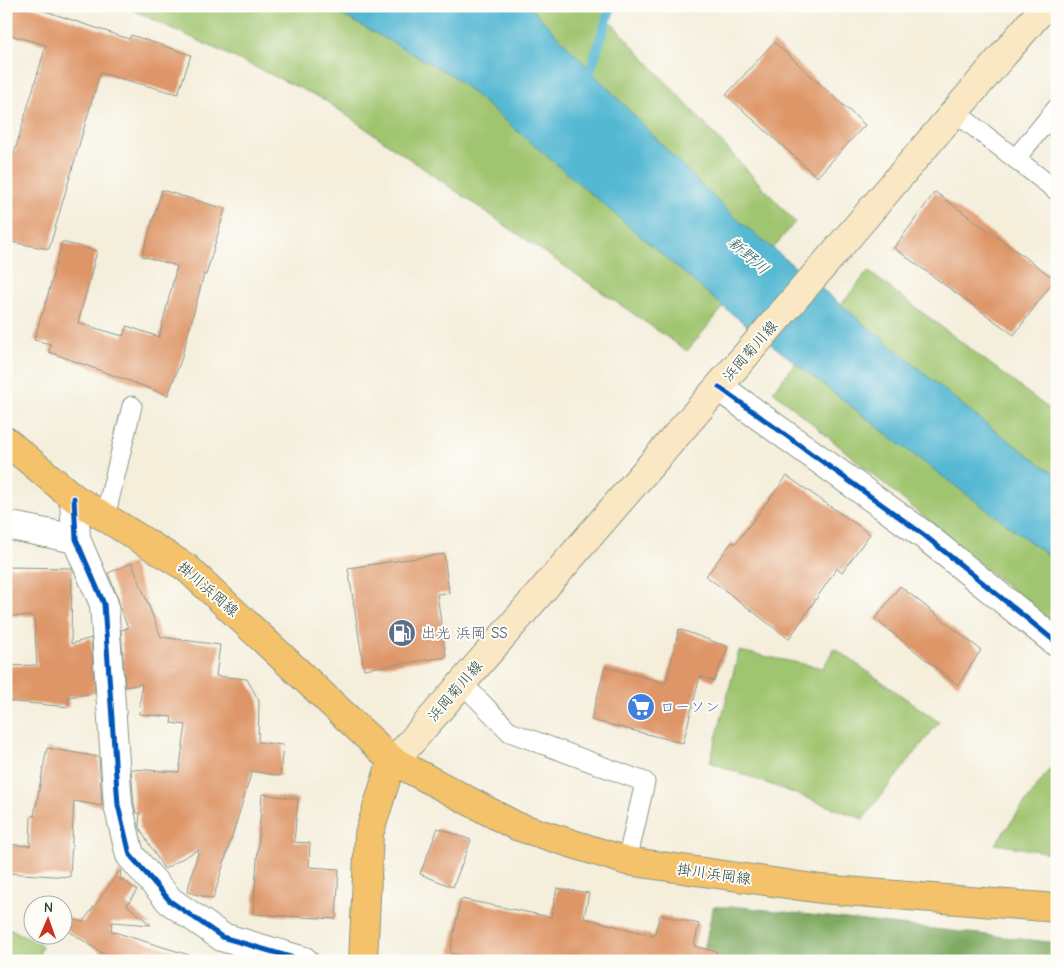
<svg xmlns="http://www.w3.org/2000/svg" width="1063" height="967" font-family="'Comic Neue','Klee One',sans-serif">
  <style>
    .green { fill: #a0c570; stroke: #608152 }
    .forest { fill: #80aa62; stroke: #50744b }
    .water { fill: #54b8d3; stroke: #3a7a84 }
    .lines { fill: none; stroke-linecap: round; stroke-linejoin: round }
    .stream { stroke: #54b8d3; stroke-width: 10 }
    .building { fill: #de9668 }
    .service-casing { stroke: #8a9688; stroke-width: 21 }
    .minor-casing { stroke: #8a9688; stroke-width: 30 }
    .secondary-casing { stroke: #8a9688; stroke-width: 30 }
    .primary-casing { stroke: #8a9688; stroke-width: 30 }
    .service { stroke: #fff; stroke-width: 19 }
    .minor { stroke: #fff; stroke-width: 28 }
    .secondary { stroke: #fae7c3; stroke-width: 28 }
    .primary { stroke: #f3c26a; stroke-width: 28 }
    .cycleway-casing { stroke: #fdfcf7; stroke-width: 8 }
    .cycleway { stroke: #0057b8; stroke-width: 5 }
    .labels { text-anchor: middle; stroke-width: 4; stroke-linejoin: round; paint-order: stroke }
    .street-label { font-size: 15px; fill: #1f3d34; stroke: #fdfcf7 }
    .service-label { font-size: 15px; fill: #4e5e75; stroke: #fdfcf7; text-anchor: start }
    .shop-label { font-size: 15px; fill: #366cbe; stroke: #fdfcf7; text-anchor: start }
    .water-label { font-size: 16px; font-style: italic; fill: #2f6264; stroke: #fdfcf7 }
  </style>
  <rect width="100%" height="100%" fill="#fdfcf7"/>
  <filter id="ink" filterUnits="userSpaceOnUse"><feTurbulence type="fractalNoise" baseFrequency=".02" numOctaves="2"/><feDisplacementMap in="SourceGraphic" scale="10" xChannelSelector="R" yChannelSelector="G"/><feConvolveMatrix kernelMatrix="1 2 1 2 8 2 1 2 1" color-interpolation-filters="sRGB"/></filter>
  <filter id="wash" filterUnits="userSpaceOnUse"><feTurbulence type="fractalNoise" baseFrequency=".0096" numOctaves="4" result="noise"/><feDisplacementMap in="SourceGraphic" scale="20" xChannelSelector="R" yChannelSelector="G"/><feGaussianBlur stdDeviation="1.12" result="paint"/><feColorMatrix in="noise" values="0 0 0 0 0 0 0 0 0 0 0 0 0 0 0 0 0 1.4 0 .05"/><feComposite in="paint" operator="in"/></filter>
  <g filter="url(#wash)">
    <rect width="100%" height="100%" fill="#f4eedb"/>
    <!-- green -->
    <g class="green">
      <path d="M124 6H596L795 222 687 351 323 99Z"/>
      <path d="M868 271 1057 415V628L773 391Z"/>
      <path d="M834 648 939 722 863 819 710 762 739 651 823 668Z"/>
      <path d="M1057 759V854L995 844Z"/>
      <path d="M6 926 42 946 37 961H6Z"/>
    </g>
    <!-- forest -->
    <path class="forest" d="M713 907H740L1057 943V961H832L811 954 808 961 702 960Z"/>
    <!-- water -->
    <path class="water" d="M326 6H529L691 175 732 215 982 421 1057 476V562L901 445 726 309 453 76Z"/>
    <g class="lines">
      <!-- stream -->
      <path class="stream" d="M587 81 611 6"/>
    </g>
    <g id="blocks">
      <!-- building -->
      <g class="building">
        <path d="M6 6H30L129 39 131 35 191 55 178 94 100 73 49 249 6 241V181L46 45 6 34Z"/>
        <path d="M774 42 865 125 817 177 726 95Z"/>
        <path d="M162 190 225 209 206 275 204 274 181 360 168 395 49 352 51 344 34 340 42 313H43L62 242 97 251 78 323 123 336 127 326 159 337 177 266 142 256Z"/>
        <path d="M935 192 1055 279 1014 335 894 248Z"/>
        <path d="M787 476 870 534 842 572 837 568 789 639 706 576 732 542 735 544Z"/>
        <path d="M444 554 449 593 437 594 446 657 364 669 348 568Z"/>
        <path d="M132 563 161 637 220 645 216 676 247 679 259 701 258 742 283 745 280 776 252 771 213 899 187 892 199 849 164 869 139 827 140 813H136L134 803 131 769 179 772 186 725 171 723 172 717 139 714 142 684 125 687 121 630 128 628 120 607 118 598 108 573Z"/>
        <path d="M6 567 72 568 71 644 91 638 95 693 68 697 69 707 6 701V666L37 665 34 616H6Z"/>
        <path d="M900 586 981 650 958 685 875 619Z"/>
        <path d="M679 629 728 647 714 681 700 676 683 743 591 720 605 667 666 683Z"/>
        <path d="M47 748 99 757 102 806 74 801 70 877 6 873V844L30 846 31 816H34Z"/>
        <path d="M262 794 298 799 294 842 310 843 309 867 339 869 336 919 253 914Z"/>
        <path d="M438 828 471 840 453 887 420 874Z"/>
        <path d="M121 869 120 880H123L137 890 127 905 151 925 112 922 111 931 189 955 188 961H115L62 927V916L83 922Z"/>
        <path d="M557 888 589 893 584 918 654 936 660 915 699 924 694 946 717 952 716 961H487L450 953 461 899 551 917Z"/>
      </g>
    </g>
  </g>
  <g filter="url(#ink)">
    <use href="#blocks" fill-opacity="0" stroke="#8a9688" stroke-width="1"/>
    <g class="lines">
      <!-- service casing -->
      <g class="service-casing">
        <g id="service">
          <path d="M955 112 1057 191"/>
          <path d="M1016 158 1057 108"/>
          <path d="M105 517 132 406"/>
          <path d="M462 683 510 732 645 782 627 861"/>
        </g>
      </g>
      <!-- minor casing -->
      <g class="minor-casing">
        <g id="minor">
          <path d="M719 387 924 535 1057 643"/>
          <path d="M74 498 76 539 104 604 118 805 130 855 170 901 222 937 304 961"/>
          <path d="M6 525 76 539"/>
        </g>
      </g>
      <!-- secondary casing -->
      <g class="secondary-casing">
        <path id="secondary" d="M392 760 405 749 848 237 1045 6"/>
      </g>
      <!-- primary casing -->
      <g class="primary-casing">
        <g id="primary">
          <path d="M6 441 74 498 187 568 392 760 516 826 627 861 821 889 1057 908"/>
          <path d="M363 961 369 834 392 760"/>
        </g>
      </g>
      <!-- service -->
      <use href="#service" class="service"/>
      <!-- minor -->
      <use href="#minor" class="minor"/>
      <!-- secondary -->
      <use href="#secondary" class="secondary"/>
      <!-- primary -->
      <use href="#primary" class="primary"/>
      <!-- cycleway casing -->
      <g class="cycleway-casing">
        <g id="cycleway">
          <path d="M719 387 924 535 1057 643"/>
          <path d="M74 498 76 539 104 604 118 805 130 855 170 901 222 937 304 961"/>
        </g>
      </g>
      <!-- cycleway -->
      <use href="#cycleway" class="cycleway"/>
    </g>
  </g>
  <!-- icons -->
  <defs>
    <g id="fuel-disc" transform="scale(1.4375)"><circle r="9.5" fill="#5c6f8a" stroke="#fdfcf7"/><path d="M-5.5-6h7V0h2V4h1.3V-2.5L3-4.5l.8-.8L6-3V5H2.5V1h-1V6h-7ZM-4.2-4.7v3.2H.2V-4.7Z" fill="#fff"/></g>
    <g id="supermarket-disc" transform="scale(1.4375)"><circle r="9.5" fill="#3f7fe0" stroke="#fdfcf7"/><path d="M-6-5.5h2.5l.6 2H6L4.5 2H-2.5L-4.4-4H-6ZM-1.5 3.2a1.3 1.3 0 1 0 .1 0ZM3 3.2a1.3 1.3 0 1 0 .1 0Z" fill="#fff"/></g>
  </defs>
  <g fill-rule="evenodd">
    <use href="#fuel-disc" x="402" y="633"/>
    <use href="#supermarket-disc" x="641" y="707"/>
  </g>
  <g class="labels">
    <!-- street labels -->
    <g class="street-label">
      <text transform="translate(750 351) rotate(-49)" y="5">浜岡菊川線</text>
      <text transform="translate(208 589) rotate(41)" y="5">掛川浜岡線</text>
      <text transform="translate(455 691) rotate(-49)" y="5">浜岡菊川線</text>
      <text transform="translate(714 874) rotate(8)" y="5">掛川浜岡線</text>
    </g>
    <!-- service labels -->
    <g class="service-label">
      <text x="421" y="638">出光 浜岡 SS</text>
    </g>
    <!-- shop labels -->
    <g class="shop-label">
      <text x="660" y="712">ローソン</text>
    </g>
    <!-- water labels -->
    <g class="water-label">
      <text transform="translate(749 255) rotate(41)" y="6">新野川</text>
    </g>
  </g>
  <!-- margin -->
  <rect width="1063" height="967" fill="none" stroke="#fdfcf7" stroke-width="25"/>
  <!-- north arrow -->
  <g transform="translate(48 920) rotate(2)"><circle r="24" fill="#fdfcf7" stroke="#a4b0a9"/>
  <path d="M0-4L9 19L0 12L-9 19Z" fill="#c8321e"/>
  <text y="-8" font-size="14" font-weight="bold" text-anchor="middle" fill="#1f3d34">N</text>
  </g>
</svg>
